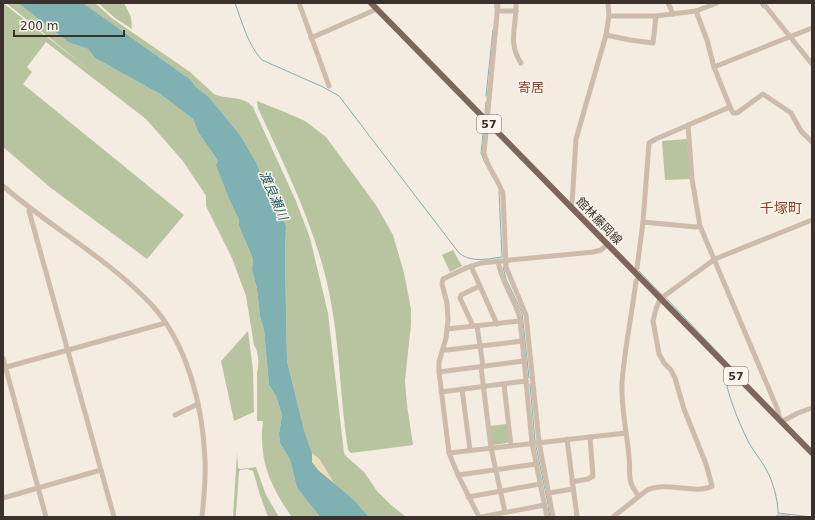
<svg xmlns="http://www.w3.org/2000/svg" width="815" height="520" font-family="'DejaVu Sans','Noto Sans JP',sans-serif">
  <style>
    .green { fill: #b8c4a0 }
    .sand { fill: #efdcb8 }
    .water { fill: #7fb0b2 }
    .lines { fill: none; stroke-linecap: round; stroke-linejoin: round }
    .stream { stroke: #7fb0b2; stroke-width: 1 }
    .minor { stroke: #cdbbac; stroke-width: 5 }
    .major { stroke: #7d675c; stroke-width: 6 }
    .labels { text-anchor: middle; stroke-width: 3; stroke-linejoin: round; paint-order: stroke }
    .shield { fill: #fbf5ee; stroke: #756b66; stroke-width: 1 }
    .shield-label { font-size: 11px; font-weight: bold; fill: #3b302b }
    .street-label { font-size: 12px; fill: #3b302b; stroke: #fbf5ee }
    .neighbourhood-label { font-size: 13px; fill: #8c3b22; stroke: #fbf5ee }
    .water-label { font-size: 13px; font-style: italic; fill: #1f5a5e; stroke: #fbf5ee }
    .quarter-label { font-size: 14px; fill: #8c3b22; stroke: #fbf5ee }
  </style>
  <rect width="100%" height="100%" fill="#f4ebe1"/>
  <!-- green -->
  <g class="green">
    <path d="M3 3 87 68 6 3H18L68 42 88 49 95 58 160 94 193 119 198 132 218 161 230 201 239 220V226L253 259 252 270 257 289 260 317 264 330 269 385 276 396 282 415 279 434 280 443 290 460 297 488 320 517H292C270 487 258 458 263 421H257V373C259 365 259 352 254 345L246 296 232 258 206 206V196L201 188 182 160 146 119 46 42 27 67 32 72 23 84 184 215 147 259 51 188 3 147Z"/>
    <path d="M83 3H95L113 19 190 72 214 94C227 100 243 95 253 107L296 201 310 238 328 313 344 453 347 457 364 472 377 491 391 505 406 517H369L355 501 336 487 320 460 312 453 304 430 287 361 285 256 286 226 275 201 267 189 256 162 240 135 209 97 196 87 191 80Z"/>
    <path d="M98 3H124L131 17 132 29 115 18Z"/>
    <path d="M257 101 287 113 305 121 326 137 376 205 393 235 404 273 411 309V324L405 381 407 405 413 445 351 453 348 450C340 399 340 347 330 297 317 230 286 169 258 108Z"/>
    <path d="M687 139 690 179 665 180 662 141Z"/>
    <path d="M453 250 462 266 450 272 442 255Z"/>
    <path d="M248 331 253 370 254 412 234 421 221 361Z"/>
    <path d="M507 424 509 441 507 443 493 445 492 444 490 426Z"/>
    <path d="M237 453 238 468 240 469 256 467 266 495 279 517H268L260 495 253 471 247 469 240 470 239 472 236 514V517H233Z"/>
  </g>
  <!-- sand -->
  <path class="sand" d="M312 453 320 460 336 487C325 477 309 468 312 453Z"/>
  <!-- water -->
  <path class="water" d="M18 3H83L191 80 196 87 209 97 240 135 256 162 267 189 275 201 286 226 285 256 287 361 304 430 312 453V462L318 470 355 501 369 517H320L297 488 290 460 280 443 279 434 282 415 276 396 269 385 264 330 260 317 257 289 252 270 253 259 239 226V220L230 201 216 165 218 161 198 132 193 119 160 94 95 58 88 49 68 42Z"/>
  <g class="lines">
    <!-- stream -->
    <g class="stream">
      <path d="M235 3C242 22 248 45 262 60L323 87 339 96 459 253C472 263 487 259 502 257"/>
      <path d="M495 3V8"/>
      <path d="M760 3 763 8"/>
      <path d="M486 96 493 30"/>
      <path d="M485 114 486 102"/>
      <path d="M484 125 481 153 485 163"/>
      <path d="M499 191 502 256"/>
      <path d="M503 267 506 279 522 313 529 378"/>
      <path d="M639 271 662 295"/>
      <path d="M665 297 723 358"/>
      <path d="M724 368C725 390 739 423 749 443 754 452 761 460 766 469 773 481 778 500 778 513L812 517"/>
      <path d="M530 384 535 441"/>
      <path d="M536 446 548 504"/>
      <path d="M548 506 550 517"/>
    </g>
    <!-- minor -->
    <g class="minor">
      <path d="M299 3 329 86"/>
      <path d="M498 3 484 153C487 168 499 180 503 194L506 267 526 315 539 442 553 517"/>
      <path d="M516 3C517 26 507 42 521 63"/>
      <path d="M668 3 673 14"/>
      <path d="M763 3 812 64"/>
      <path d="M497 11H516"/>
      <path d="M609 16H656L696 11 717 3"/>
      <path d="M606 35 630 40 653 43 656 16"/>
      <path d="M311 38 377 9"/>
      <path d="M714 67 812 28"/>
      <path d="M730 107 733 113H737L763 94 791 113 801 131 812 142"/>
      <path d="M688 125 692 179 700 226 777 408 781 422 798 413 812 408"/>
      <path d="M3 186C50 227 107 258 150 303 187 342 203 406 205 460 206 479 204 498 202 517"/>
      <path d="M570 207 572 204 576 139 606 35 609 16 608 3"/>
      <path d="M30 208 29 211 114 517"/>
      <path d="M643 222 696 227 700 226"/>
      <path d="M498 261C501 282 515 299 520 319L532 443 547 517"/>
      <path d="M471 266 497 324"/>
      <path d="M635 272 637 268 643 222 649 143 656 139 730 107 714 67 707 40 696 11"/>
      <path d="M639 277 636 281C632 315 624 350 622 384 621 408 627 433 629 457 631 475 626 481 639 496"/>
      <path d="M473 326 460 298 461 295 480 286"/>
      <path d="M477 326 483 366"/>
      <path d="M447 329 520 321"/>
      <path d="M443 349 447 350 522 341"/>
      <path d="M3 358 46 517"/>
      <path d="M481 367 491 448 505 512"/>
      <path d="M3 368 162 324 165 322"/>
      <path d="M439 372 524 361"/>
      <path d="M504 384 511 446"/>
      <path d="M462 389 470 450"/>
      <path d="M441 392 526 381"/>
      <path d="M175 415 198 404"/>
      <path d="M567 439 577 517"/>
      <path d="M449 453 626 433"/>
      <path d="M458 475 536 464"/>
      <path d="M572 482 588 479 593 476 590 437"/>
      <path d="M549 493 573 489"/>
      <path d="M468 497 540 484"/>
      <path d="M3 498 101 470"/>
      <path d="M479 517 458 475 449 453 439 372V362L446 338 448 320 447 303 442 284 443 279 466 268 481 263 593 252 601 250 607 245"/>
      <path d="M481 517 545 505"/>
      <path d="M613 517 647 490C668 481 696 495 712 486L706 464 684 409 675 378 671 370 664 363 659 354 653 321 656 309 660 299 715 259 812 220"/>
      <path d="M778 517H788"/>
    </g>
    <!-- major -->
    <path class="major" d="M371 3 812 453"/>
  </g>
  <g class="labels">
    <!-- shield labels -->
    <g class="shield">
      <rect x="477" y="115" width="24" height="18" rx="3"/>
      <rect x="724" y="367" width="24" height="18" rx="3"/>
    </g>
    <g class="shield-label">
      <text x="489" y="128">57</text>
      <text x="736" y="380">57</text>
    </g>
    <!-- street labels -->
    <g class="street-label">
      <text transform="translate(599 221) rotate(46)" y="4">館林藤岡線</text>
    </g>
    <!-- neighbourhood labels -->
    <g class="neighbourhood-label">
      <text x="531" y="92">寄居</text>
    </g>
    <!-- water labels -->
    <g class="water-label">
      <text transform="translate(274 195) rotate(67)" y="5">渡良瀬川</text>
    </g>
    <!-- quarter labels -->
    <g class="quarter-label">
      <text x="781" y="213">千塚町</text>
    </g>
  </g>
  <!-- border -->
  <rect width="815" height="520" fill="none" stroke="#3b302b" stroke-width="8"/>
  <!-- scale -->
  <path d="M14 30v6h110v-6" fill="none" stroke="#3b302b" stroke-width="2"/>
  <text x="20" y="30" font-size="12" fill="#3b302b" stroke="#fbf5ee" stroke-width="3" paint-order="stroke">200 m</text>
</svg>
